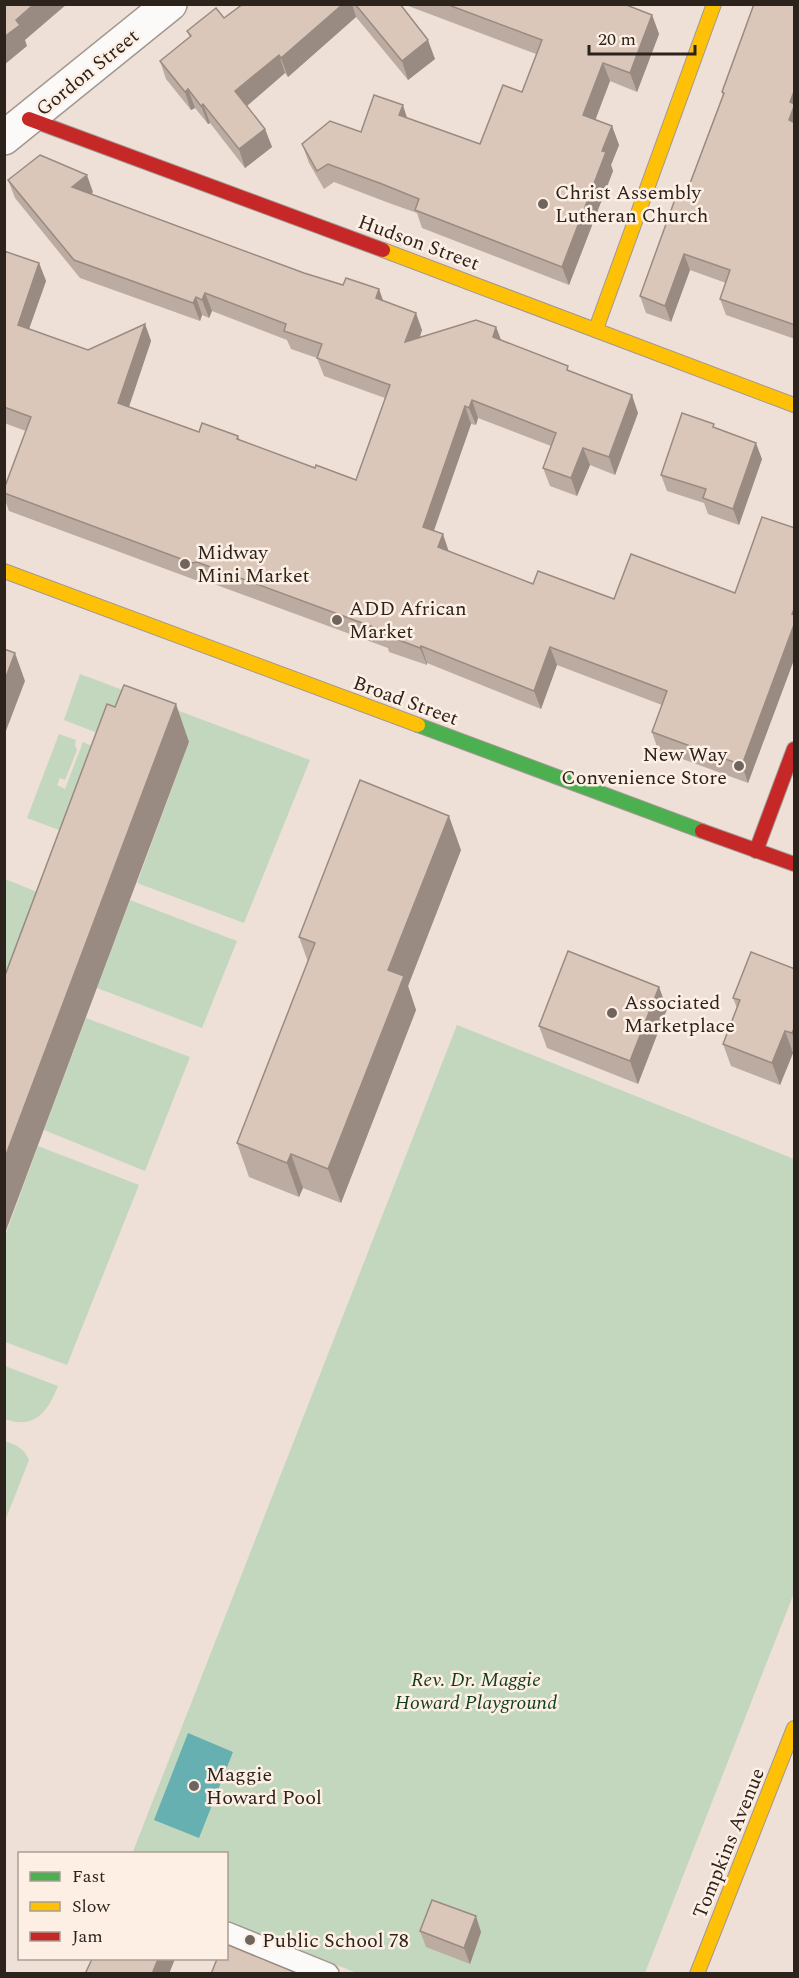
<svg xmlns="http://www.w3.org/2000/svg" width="799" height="1978" font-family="Spectral,serif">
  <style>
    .green { fill: #c2d7bd }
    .water { fill: #66b0b2 }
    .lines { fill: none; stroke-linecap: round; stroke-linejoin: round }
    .lane-casing { stroke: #a29891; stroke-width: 24 }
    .street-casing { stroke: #a29891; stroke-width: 36 }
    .fast-casing { stroke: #a29891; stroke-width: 16 }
    .slow-casing { stroke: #a29891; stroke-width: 16 }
    .jam-casing { stroke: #a29891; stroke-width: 16 }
    .lane { stroke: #fcfaf9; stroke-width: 21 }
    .street { stroke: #fcfaf9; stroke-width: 33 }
    .fast { stroke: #4caf50; stroke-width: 14 }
    .slow { stroke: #ffc107; stroke-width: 14 }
    .jam { stroke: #c62828; stroke-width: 14 }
    .wall { fill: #bbaba0 }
    .shaded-wall { fill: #998b82 }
    .building { fill: #dac7ba; stroke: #998b82; stroke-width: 1.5 }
    .poi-dot { fill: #70655e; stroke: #fdefe4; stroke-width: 2 }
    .labels { text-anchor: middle; stroke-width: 5; stroke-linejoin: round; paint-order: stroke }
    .street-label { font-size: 20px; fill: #2c231d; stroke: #fdefe4 }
    .poi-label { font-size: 20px; fill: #2c231d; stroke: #fdefe4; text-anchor: start }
    .park-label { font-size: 20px; font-style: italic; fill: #0d3d1c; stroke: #fdefe4 }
  </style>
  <rect width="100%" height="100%" fill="#eee0d7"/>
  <!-- green -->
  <g class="green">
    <path d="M80 674 310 760 244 923 137 883 189 742H121L64 720Z"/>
    <path d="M59 734 76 740 75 745 77 750 65 780 60 778 57 785 65 789 83 742 99 749 67 833 27 818Z"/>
    <path d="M5 879 52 898 5 1055Z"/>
    <path d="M130 900 237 941 202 1028 97 988Z"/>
    <path d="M86 1018 190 1057 145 1171 44 1130Z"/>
    <path d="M457 1025 794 1159V1593L645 1973H357L227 1922 226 1854H132Z"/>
    <path d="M38 1146 139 1185 67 1365 5 1342V1236Z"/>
    <path d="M5 1366 58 1386C48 1411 35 1430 5 1419Z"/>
    <path d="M5 1441C16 1445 24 1448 29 1460L5 1521Z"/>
  </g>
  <!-- water -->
  <path class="water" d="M188 1733 233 1752 199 1838 154 1820Z"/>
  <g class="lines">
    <!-- lane casing -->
    <g class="lane-casing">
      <path id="lane" d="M227 1933 328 1974"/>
    </g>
    <!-- street casing -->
    <g class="street-casing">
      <path id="street" d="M4 138 170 4"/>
    </g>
    <!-- fast casing -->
    <g class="fast-casing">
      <path id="fast" d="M418 725 702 831"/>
    </g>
    <!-- slow casing -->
    <g class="slow-casing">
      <g id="slow">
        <path d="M383 250 794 405"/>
        <path d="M596 329 714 4"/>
        <path d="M4 571 418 725"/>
        <path d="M697 1974 794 1728"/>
      </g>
    </g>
    <!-- jam casing -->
    <g class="jam-casing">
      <g id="jam">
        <path d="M29 119 383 250"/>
        <path d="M702 831 794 864"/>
        <path d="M756 851 794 749"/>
      </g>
    </g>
    <!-- lane -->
    <use href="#lane" class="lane"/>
    <!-- street -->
    <use href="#street" class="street"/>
    <!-- fast -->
    <use href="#fast" class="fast"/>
    <!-- slow -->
    <use href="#slow" class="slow"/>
    <!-- jam -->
    <use href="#jam" class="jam"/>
  </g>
  <!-- wall -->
  <g class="wall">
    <path d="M243 4H400L435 59 408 80 356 17 288 77 285 73 247 106 265 129 272 147 245 168 210 123 208 124 195 108 191 110 166 79 160 61 190 37 187 31 224 18Z"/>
    <path d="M403 4H624L652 15 659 34 637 92 610 81 595 120 612 126 619 145 611 165 613 171 569 285 422 228 417 213 389 203 334 182 324 189 309 163 302 144 361 132 407 118 480 144 522 92 536 54Z"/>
    <path d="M795 4V339L726 315 720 299 726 283 690 270 671 322 646 313 640 296 686 194 723 95 722 92Z"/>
    <path d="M8 180 93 192 92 194 304 273 343 285 379 289 383 300 422 330 420 338 496 327 501 340 570 371 638 413 615 475 590 465 577 496 550 486 543 468 551 446 478 418 476 425 471 424 434 531 449 552 533 584 614 599 735 593 795 528V657L748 783 658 750 652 732 662 705 557 665 541 709 427 663V665L389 652 388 648 203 580 198 581 9 511 4 497V489L26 431 4 423V251L39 263 46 281 29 329 88 350 145 324 151 341 129 407 199 432 238 436 240 440 315 468 356 480 385 398 324 376 317 358 291 349 287 340 212 311 209 318 202 315 200 321 80 278 15 198Z"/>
    <path d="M716 428 762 459 739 525 708 514 704 503 667 491 661 475Z"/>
    <path d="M461 850 408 986 416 1010 341 1203 303 1188 299 1197 249 1177 237 1143 308 962 299 937Z"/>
    <path d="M795 969V1054L793 1053 780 1085 731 1066 723 1044 737 1008 733 998Z"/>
    <path d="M659 987 667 1009 638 1084 547 1048 539 1026Z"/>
    <path d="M420 1931 481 1932 470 1964 426 1947Z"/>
  </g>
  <!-- shaded-wall -->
  <g class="shaded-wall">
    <path d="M34 4H67L25 40 27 46 4 65V37L16 20Z"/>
    <path d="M343 4H352L356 17 288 77 281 58Z"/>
    <path d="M652 15 659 34 637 92 630 73Z"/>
    <path d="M428 40 435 59 408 80 402 61Z"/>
    <path d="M279 55 285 73 242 110 235 91Z"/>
    <path d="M603 63 610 81 590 134 583 115Z"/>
    <path d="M188 89 195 108 191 110 185 92Z"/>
    <path d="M795 89V137L789 120 790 102Z"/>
    <path d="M203 104 210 123 208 124 201 106Z"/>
    <path d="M403 105 409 124 399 115Z"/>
    <path d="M612 126 619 145 611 165 613 171 569 285 562 267 602 151Z"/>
    <path d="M265 129 272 147 245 168 239 149Z"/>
    <path d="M87 175 93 192 79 204 72 187Z"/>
    <path d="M684 254 690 270 671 322 665 306Z"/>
    <path d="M39 263 46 281 24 343 18 325Z"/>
    <path d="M379 289 385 307 376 298Z"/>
    <path d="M205 293 212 311 209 318 202 300Z"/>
    <path d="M196 297 202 315 200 321 193 303Z"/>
    <path d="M416 313 422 330 411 360 405 342Z"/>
    <path d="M145 324 151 341 124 421 118 403Z"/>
    <path d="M496 327 503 345 493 337Z"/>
    <path d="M632 395 638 413 615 475 609 457Z"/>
    <path d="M472 400 478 418 476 425 469 408Z"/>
    <path d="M465 406 471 424 429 544 423 527Z"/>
    <path d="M756 443 762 459 739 525 733 509Z"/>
    <path d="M583 448 590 465 577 496 571 478Z"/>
    <path d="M443 534 449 552 438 547Z"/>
    <path d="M795 622V657L748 783 742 765Z"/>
    <path d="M421 646 427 663V665L420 648Z"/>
    <path d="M550 647 557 665 541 709 534 691Z"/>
    <path d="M15 653 25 681 4 736V682Z"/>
    <path d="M176 704 189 742 4 1236V1160Z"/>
    <path d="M449 816 461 850 408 986 416 1010 341 1203 328 1169 388 970Z"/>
    <path d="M659 987 667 1009 638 1084 630 1061Z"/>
    <path d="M795 1026V1041L792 1033Z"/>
    <path d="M785 1031 793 1053 780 1085 772 1063Z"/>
    <path d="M291 1154 303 1188 299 1197 287 1163Z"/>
    <path d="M476 1916 481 1932 470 1964 464 1948Z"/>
    <path d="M158 1959H175L169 1974H152Z"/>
  </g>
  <!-- building -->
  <g class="building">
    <path d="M4 4H34L16 20 20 25 4 37Z"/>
    <path d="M243 4H343L281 58 279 55 235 91 265 129 239 149 203 104 201 106 188 89 185 92 160 61 191 36 187 31 216 8 224 18Z"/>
    <path d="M355 4H400L428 40 402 61Z"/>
    <path d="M446 4H624L652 15 630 73 603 63 583 115 612 126 602 151 606 152 562 267 415 210 419 199 382 184 328 164 317 171 302 144 330 121 361 132 374 95 403 105 399 115 480 144 503 85 522 92 542 40Z"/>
    <path d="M754 4H795V89L790 102 795 104 789 120 795 123V325L720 299 730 270 684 254 665 306 640 296 678 191 686 194 724 93 722 92Z"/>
    <path d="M40 155 87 175 72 187 304 273 343 285 346 278 379 289 376 298 416 313 405 342 476 320 496 327 493 337 568 366 567 370 632 395 609 457 583 448 571 478 543 468 556 433 472 400 469 408 465 406 423 527 443 534 438 547 533 584 538 571 614 599 631 554 735 593 762 517 795 528V607L792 614 795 615V622L742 765 652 732 667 691 550 647 534 691 421 646 420 648 383 634 384 631 197 562 192 563 4 493V489L31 417 4 407V251L39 263 18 325 88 350 145 324 118 403 199 432 202 423 238 436 237 439 315 468 316 465 356 480 390 385 317 358 322 344 284 331 286 324 205 293 202 300 196 297 193 303 74 260 8 180Z"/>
    <path d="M682 413 714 424 713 427 756 443 733 509 703 498 706 489 661 475Z"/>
    <path d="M4 649 15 653 4 682Z"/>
    <path d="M124 685 176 704 4 1160V978L107 704 115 707Z"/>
    <path d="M360 780 449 816 388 970 404 976 328 1169 291 1154 287 1163 237 1143 315 943 299 937Z"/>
    <path d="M568 951 659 987 630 1061 539 1026Z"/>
    <path d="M751 952 795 969V1026L792 1033 785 1031 772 1063 723 1044 740 1000 733 998Z"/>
    <path d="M432 1900 476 1916 464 1948 420 1931Z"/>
    <path d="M226 1944 299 1974H211L217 1959H226Z"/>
    <path d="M92 1959H158L152 1974H85Z"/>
  </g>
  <!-- markers -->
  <g class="poi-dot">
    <circle cx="543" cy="204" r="6"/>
    <circle cx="185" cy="564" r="6"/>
    <circle cx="337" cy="620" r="6"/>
    <circle cx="739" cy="766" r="6"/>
    <circle cx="612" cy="1013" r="6"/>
    <circle cx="194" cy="1786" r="6"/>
    <circle cx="250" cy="1940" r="6"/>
  </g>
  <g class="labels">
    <!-- street labels -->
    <g class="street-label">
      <text transform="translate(87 72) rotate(-39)" y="7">Gordon Street</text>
      <text transform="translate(419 242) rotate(20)" y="7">Hudson Street</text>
      <text transform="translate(406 700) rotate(20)" y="7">Broad Street</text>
      <text transform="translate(728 1843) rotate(-68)" y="7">Tompkins Avenue</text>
    </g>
    <!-- poi labels -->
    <g class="poi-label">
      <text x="555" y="199">Christ Assembly<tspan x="555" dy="23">Lutheran Church</tspan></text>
      <text x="197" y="559">Midway<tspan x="197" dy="23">Mini Market</tspan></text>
      <text x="349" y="615">ADD African<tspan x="349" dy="23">Market</tspan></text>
      <text x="727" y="761" text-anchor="end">New Way<tspan x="727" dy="23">Convenience Store</tspan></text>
      <text x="624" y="1009">Associated<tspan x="624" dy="23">Marketplace</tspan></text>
      <text x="206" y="1781">Maggie<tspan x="206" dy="23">Howard Pool</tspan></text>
      <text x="262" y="1947">Public School 78</text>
    </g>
    <!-- park labels -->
    <g class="park-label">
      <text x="476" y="1686">Rev. Dr. Maggie<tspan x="476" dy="23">Howard Playground</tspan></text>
    </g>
  </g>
  <!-- border -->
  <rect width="799" height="1978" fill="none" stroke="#2c231d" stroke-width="12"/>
  <!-- legend -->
  <rect x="18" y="1852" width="210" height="108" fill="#fdefe4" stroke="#a99d94" stroke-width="1.5"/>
  <rect x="30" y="1872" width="30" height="9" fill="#4caf50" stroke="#a99d94" stroke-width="1.5"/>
  <text x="72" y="1882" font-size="18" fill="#2c231d">Fast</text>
  <rect x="30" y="1902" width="30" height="9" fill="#ffc107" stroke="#a99d94" stroke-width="1.5"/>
  <text x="72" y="1912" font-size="18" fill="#2c231d">Slow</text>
  <rect x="30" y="1932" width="30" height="9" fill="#c62828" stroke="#a99d94" stroke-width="1.5"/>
  <text x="72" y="1942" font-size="18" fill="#2c231d">Jam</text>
  <!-- scale -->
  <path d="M589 45v9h106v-9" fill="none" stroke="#2c231d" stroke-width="3"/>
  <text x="598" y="45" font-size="18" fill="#2c231d" stroke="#fdefe4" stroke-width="4.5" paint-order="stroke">20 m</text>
</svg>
